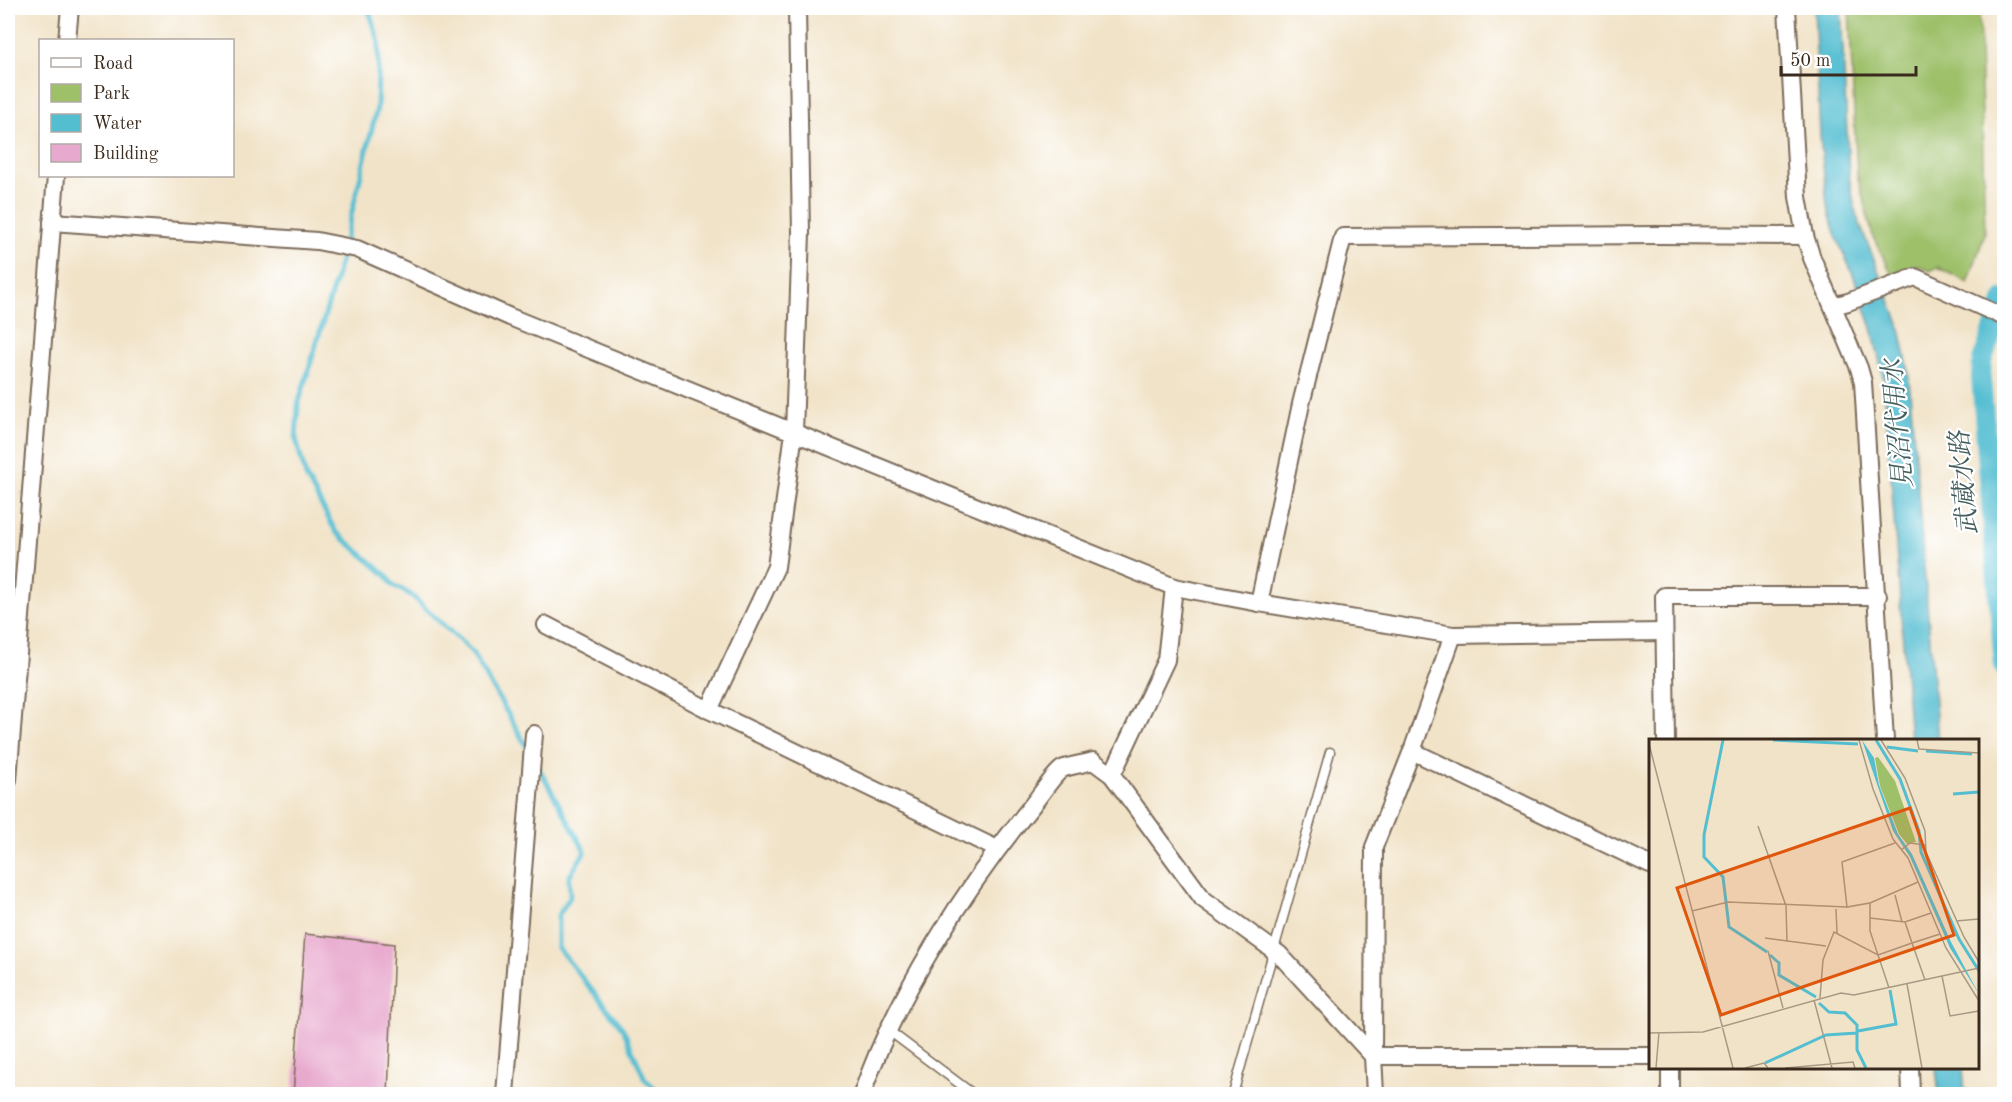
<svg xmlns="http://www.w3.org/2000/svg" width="2012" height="1102" font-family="'Old Standard TT','Noto Serif JP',serif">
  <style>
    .green { fill: #9dc069; stroke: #6c7544; stroke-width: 1.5 }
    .water { fill: #54bed1; stroke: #487478; stroke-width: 1.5 }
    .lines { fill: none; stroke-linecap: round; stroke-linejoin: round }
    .stream { stroke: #54bed1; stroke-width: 5 }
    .canal { stroke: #54bed1; stroke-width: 20 }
    .building { fill: #e8a9ce }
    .lane-casing { stroke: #7b6b5a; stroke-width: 11 }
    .street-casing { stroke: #7b6b5a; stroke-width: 20 }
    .lane { stroke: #fff; stroke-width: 8 }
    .street { stroke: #fff; stroke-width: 16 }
    .labels { text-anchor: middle; stroke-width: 4.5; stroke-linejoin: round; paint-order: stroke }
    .water-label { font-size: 26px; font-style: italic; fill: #445e5d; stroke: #fff }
    .inset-river { fill: none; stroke: #54bed1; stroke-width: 3 }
    .inset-road { fill: none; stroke: #a89984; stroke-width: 1.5 }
    .view { fill: #df570d; fill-opacity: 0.15; stroke: #df570d; stroke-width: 3 }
    .inset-edge { fill: none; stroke: #3b2a1e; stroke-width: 3 }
  </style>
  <rect width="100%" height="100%" fill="#fff"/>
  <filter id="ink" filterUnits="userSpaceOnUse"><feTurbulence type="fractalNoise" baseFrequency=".0167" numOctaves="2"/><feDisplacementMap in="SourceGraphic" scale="12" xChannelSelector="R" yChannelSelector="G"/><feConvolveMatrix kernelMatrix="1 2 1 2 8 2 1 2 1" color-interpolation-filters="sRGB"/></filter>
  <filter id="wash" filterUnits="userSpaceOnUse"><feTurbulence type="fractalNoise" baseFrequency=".008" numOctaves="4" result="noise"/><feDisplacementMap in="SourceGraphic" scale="24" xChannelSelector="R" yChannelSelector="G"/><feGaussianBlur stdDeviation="1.35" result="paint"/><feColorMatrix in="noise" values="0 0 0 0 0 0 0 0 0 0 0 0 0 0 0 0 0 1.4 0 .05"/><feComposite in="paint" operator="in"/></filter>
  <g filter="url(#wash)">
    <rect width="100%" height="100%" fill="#f1e3c8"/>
    <!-- green -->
    <path class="green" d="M1849 8H1979L1985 233 1968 283 1938 267 1930 271 1919 266 1893 277 1872 233 1857 175Z"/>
    <!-- water -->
    <g class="water">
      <path d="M1814 8H1841L1849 176 1856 214 1899 324 1908 367 1938 740H1910L1884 380 1872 328 1854 277 1835 234 1827 205 1820 135Z"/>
      <path d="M1936 1068H1963L1965 1094H1939Z"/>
    </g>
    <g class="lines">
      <!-- stream -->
      <g class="stream">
        <path d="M368 8 379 42 377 108 336 278 298 405 296 439 306 477 336 532 387 576 393 585 411 595 472 652 527 747"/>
        <path d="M536 763 585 851 569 877 570 897 558 916V948L623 1029 645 1079 661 1094"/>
      </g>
      <!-- canal -->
      <path class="canal" d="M2004 299 1982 361 1981 377 2004 667"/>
    </g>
    <g id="blocks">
      <!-- building -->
      <path class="building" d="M305 934 394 944 388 1095H293Z"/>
    </g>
  </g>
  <g filter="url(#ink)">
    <use href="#blocks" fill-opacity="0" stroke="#7b6b5a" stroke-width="1.5"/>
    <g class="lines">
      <!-- lane casing -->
      <g class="lane-casing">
        <g id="lane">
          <path d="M888 1030 973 1094"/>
          <path d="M1233 1094 1330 752"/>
        </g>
      </g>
      <!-- street casing -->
      <g class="street-casing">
        <g id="street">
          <path d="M1787 8 1798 197 1805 236 1812 258 1859 368 1863 382 1885 740"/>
          <path d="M67 40 70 8"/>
          <path d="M52 222 317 241 357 249 510 317 1174 587 1259 603"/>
          <path d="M1833 306 1848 302 1915 277 2004 317"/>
          <path d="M546 625 709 710 997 849"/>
          <path d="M1453 635 1663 632"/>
          <path d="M709 710 776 567 794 432 801 233 797 8"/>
          <path d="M1666 740 1664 596H1878"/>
          <path d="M1412 751 1650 865"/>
          <path d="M1112 775 1166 660 1174 587"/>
          <path d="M8 780 56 176"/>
          <path d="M1670 1068V1094"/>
          <path d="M1910 1068 1911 1094"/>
          <path d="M505 1094 534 734"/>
          <path d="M862 1094C896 996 964 889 1030 808 1037 800 1054 774 1062 769 1070 765 1084 764 1093 761L1112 775 1203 899 1279 954 1373 1056H1650"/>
          <path d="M1375 1094 1373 1056 1374 847 1412 751 1453 635 1259 603 1301 404 1343 237 1659 235 1805 236"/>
        </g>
      </g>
      <!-- lane -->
      <use href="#lane" class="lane"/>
      <!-- street -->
      <use href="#street" class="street"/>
    </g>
  </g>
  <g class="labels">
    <!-- water labels -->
    <g class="water-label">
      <text transform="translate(1897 424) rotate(-95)" y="9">見沼代用水</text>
      <text transform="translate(1963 483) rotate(-95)" y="9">武蔵水路</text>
    </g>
  </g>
  <!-- overview -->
  <g transform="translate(1649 739)">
    <rect width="330" height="330" fill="#f1e3c8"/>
    <path d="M229 18 246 42 267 103 258 105 250 95 231 47 226 19Z" fill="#9dc069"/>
    <path d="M213 1 225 19 230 46 249 95 263 115 302 203 330 255 301 209 261 118 244 92Z" fill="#54bed1"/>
    <path class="inset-river" d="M74 1 55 96V118L74 138 80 188 118 213M124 1 209 5M227 1 251 40 270 92 272 113 310 200 330 232M238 8 269 12M277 12 323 15M304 55 330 53M121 216 130 224V236L167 258M170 264 180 273 196 274 208 286V311L217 329M209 292 247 285 241 251M116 324 177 296 208 294"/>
    <path class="inset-road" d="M210 1 224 50 244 100 259 119 297 209 330 262M232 1 256 39 276 92 277 113 315 198 330 223M268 1 270 10 330 14M0 5 84 329M109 87 137 167 138 203M252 111 261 104 276 106M246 156 253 183M221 164 269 143M187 170 188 194M43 172 79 163 198 168M221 179 256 183 282 174M307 182 330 180M256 183 263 204 291 195M116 199 177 207M119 212 134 269M293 237 301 277 330 272M258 245 273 329M240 249 221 192V164L198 168 193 123 246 104M171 259 174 221 185 193 229 216 263 204 276 241M165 261 183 329M0 294 54 293 192 254 205 256 330 229M7 329 10 293M96 329 115 324 119 329M136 329 204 323 206 329"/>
    <path class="view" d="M261 69 305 196 72 276 28 149Z"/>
    <rect width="330" height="330" class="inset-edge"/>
  </g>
  <!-- margin -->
  <rect width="2012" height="1102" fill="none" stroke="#fff" stroke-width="30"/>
  <!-- legend -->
  <rect x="39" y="39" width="195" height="138" fill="#ffffff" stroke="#b1aaa5" stroke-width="1.5"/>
  <rect x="51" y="58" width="30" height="9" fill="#ffffff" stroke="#b1aaa5" stroke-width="1.5"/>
  <text x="93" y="69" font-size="18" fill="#3b2a1e">Road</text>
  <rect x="51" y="84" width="30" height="18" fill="#9dc069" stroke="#b1aaa5" stroke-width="1.5"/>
  <text x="93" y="99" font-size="18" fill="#3b2a1e">Park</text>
  <rect x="51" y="114" width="30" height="18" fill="#54bed1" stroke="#b1aaa5" stroke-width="1.5"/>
  <text x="93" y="129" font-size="18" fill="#3b2a1e">Water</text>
  <rect x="51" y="144" width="30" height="18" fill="#e8a9ce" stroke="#b1aaa5" stroke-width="1.5"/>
  <text x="93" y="159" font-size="18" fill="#3b2a1e">Building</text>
  <!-- scale -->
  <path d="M1781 66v9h135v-9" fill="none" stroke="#3b2a1e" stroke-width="3"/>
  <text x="1790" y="66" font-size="18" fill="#3b2a1e" stroke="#ffffff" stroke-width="4.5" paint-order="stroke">50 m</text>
</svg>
